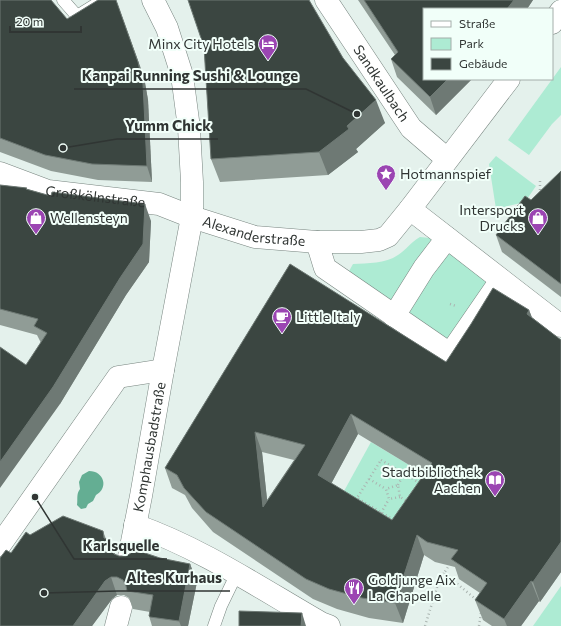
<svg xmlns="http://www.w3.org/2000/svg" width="561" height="626" font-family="Commissioner,sans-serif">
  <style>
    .green { fill: #adebd3 }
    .water { fill: #64ae93 }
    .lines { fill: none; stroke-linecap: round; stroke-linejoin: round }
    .lane-casing { stroke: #77847f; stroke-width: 13 }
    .street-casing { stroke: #77847f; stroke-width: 23 }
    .secondary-casing { stroke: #77847f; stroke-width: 23 }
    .path { stroke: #aab4b0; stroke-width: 2.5; stroke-dasharray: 1 3; stroke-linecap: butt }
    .lane { stroke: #fff; stroke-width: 12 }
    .street { stroke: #fff; stroke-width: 22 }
    .secondary { stroke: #fff; stroke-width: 22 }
    .wall { fill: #909c96; fill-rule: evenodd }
    .shaded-wall { fill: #6e7974 }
    .building { fill: #3b4641; stroke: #6e7974; fill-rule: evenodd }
    .labels { text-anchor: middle; stroke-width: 4; stroke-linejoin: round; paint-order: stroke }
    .poi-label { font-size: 14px; fill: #303533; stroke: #f1fff9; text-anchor: start }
    .street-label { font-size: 14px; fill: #303533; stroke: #f1fff9 }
    .leader { fill: none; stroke: #303533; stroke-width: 1.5 }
    .callout-dot { fill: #303533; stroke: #f1fff9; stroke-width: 1.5 }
    .callout-label { font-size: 15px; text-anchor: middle; font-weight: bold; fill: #303533; stroke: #f1fff9; stroke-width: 4; stroke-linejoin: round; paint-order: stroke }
  </style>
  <rect width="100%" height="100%" fill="#e4f1ec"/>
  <!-- green -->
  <g class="green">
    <path d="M561 67V115L552 124 529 155 508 140Z"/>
    <path d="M496 156 536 186 525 202 496 209 489 164Z"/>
    <path d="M420 237 430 238 489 282 447 340 348 273 353 264C368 263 385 264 398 255 406 250 411 242 420 237Z"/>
    <path d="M371 442 439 483 399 540 338 502Z"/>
    <path d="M561 586V626H533Z"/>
  </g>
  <!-- water -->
  <path class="water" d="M89 471C104 471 109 488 96 495L93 501 88 504 86 508 81 509 77 505C78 499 76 494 80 489L79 482 82 475Z"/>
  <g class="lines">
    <!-- lane casing -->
    <g class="lane-casing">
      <g id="lane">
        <path d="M63 0 77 16 103 0"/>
        <path d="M214 626 221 606 237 573"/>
      </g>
    </g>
    <!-- street casing -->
    <g class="street-casing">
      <g id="street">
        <path id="s1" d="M326 0 411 128 447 159"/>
        <path id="s2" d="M0 173 48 191 159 204 192 217"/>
        <path d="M410 209 561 326"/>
        <path d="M317 242 325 268 450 354 501 280"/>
        <path d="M394 316 424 268 447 238"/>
        <path d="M135 525C201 548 260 588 321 623L329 626"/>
        <path d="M0 545 118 377 163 370"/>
      </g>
    </g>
    <!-- secondary casing -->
    <g class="secondary-casing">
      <g id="secondary">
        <path d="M552 23 561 11"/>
        <path id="s3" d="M192 217 255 237 317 242H361L379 240 388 236 410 209 509 79"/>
        <path id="s4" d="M128 562 141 496 163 370 192 217V182L189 128 182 75 167 28 153 0"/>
        <path d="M116 626 121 607"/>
      </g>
    </g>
    <!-- path -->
    <g class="path">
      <path d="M540 194V180"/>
      <path d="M450 304 456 306"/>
      <path d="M381 460 428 488 404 526 357 498Z"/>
      <path d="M369 479 386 489"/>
      <path d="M398 485 404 474"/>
      <path d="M400 497 389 499 386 489 398 485 400 497 407 501"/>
      <path d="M381 513 389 499"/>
      <path d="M450 564 444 573 478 601"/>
      <path d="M425 626 439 581 444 573"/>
      <path d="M479 626 481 613"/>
    </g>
    <!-- lane -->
    <use href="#lane" class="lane"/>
    <!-- street -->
    <use href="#street" class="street"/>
    <!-- secondary -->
    <use href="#secondary" class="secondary"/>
  </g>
  <!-- wall -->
  <g class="wall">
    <path d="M0 0 67 19 144 77 148 100 152 182 98 180 51 171 0 152Z"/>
    <path d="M358 0H533L527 9 424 79H472L436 115 397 77 391 59 395 55Z"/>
    <path d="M204 47 343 58 385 123 356 149 358 152 328 175 220 182 211 159Z"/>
    <path d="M561 171V297L502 252 496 235Z"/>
    <path d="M0 185 27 188V189L51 196 151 221 149 262 126 295 60 404 26 365 41 343 37 335 0 325Z"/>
    <path d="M290 264 446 362 529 310 532 318 561 340V572L540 602 539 601 521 626H492L483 620 475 600 480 593 459 579 455 567 435 562 424 555 403 623 369 618 337 609 313 599 213 532 192 508 185 495 172 488 165 468ZM358 434 424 474 392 520 331 484ZM262 452 294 460 267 500Z"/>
    <path d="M103 531 106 539 115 554 119 556 160 558 190 564 197 582 188 626H152L149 616 150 612 133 609 129 598 124 595H117L112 599 92 626H0L11 553 30 535Z"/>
  </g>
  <!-- shaded-wall -->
  <g class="shaded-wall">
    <path d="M116 0 144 77 148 100 152 182 147 166Z"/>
    <path d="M514 0H533L527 9H507Z"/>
    <path d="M448 79H472L436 115 430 97Z"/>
    <path d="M376 100 385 123 356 149 358 152 328 175 319 152Z"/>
    <path d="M145 204 151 221 149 262 126 295 60 404 0 488V462Z"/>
    <path d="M529 310 537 330 527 314Z"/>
    <path d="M351 414 358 434 325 495 318 475Z"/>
    <path d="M255 432 262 452 270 527 263 507Z"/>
    <path d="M417 535 424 555 403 623 395 603Z"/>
    <path d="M110 540 116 558 110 549Z"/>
    <path d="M561 542V572L540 602 533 582Z"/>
    <path d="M190 564 197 582 188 626H181L179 621Z"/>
    <path d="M111 577 117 595 112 599 92 626H73L105 581Z"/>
    <path d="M531 581 539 601 521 626H507L504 619Z"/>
    <path d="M302 613 306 626H301Z"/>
  </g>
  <!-- building -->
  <g class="building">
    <path d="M0 0H51L67 19 98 0H116L138 62 143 84 147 166 92 164 45 155 0 138Z"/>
    <path d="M188 0H309L343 58 376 100 347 126 349 129 319 152 211 159 204 47Z"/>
    <path d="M364 0H514L507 9H424V79H448L430 97 391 59 398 52Z"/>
    <path d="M561 171V284L496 235 525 196 531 200Z"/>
    <path d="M0 185 27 188 26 189 51 196 52 192 145 204 143 244 120 278 53 387 0 462V347L26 365 47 333 34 326 38 319 0 309Z"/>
    <path d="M290 264 446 362 471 324 493 288 529 310 527 314 561 340V542L533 582 531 581 504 619 475 600 487 583 451 559 458 550 427 542 417 535 395 603 362 598 329 589 306 579 206 512 184 488 177 475 165 468ZM351 414 432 463 392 520 318 475ZM255 432 305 445 263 507Z"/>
    <path d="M63 516 103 531 104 538 110 540V549L114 554 119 556H126L131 553 133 549 160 558 190 564 179 621 150 617 149 616 153 595 127 591 126 586 123 580 117 577H111L105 581 73 626H0V558L6 550 11 553 26 532 30 535Z"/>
    <path d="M239 611 302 613 301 626H239Z"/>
  </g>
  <!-- icons -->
  <defs>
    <g id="hotel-pin" transform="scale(1)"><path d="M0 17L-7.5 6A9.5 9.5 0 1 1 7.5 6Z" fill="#9b45b2" stroke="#f1fff9"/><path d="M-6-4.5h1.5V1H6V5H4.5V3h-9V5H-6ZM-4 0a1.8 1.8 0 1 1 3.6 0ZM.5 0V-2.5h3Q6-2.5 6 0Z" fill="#fff"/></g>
    <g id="sight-pin" transform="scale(1)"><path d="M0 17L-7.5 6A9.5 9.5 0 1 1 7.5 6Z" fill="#9b45b2" stroke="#f1fff9"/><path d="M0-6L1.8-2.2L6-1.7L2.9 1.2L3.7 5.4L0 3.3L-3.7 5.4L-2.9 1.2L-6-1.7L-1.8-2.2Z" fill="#fff"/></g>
    <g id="shop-pin" transform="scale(1)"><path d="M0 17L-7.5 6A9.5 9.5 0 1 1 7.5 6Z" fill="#9b45b2" stroke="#f1fff9"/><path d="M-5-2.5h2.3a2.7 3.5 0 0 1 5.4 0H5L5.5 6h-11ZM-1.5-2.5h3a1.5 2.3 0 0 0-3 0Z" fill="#fff"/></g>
    <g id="cafe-pin" transform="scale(1)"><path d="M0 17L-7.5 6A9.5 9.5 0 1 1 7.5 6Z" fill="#9b45b2" stroke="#f1fff9"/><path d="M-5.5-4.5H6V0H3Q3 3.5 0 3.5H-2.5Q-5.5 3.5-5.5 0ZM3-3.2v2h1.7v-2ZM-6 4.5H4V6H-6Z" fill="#fff"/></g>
    <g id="library-pin" transform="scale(1)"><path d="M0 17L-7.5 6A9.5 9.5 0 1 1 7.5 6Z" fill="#9b45b2" stroke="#f1fff9"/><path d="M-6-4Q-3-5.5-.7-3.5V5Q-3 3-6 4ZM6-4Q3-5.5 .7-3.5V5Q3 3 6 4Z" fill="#fff"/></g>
    <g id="restaurant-pin" transform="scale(1)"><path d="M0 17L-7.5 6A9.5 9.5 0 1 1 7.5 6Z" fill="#9b45b2" stroke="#f1fff9"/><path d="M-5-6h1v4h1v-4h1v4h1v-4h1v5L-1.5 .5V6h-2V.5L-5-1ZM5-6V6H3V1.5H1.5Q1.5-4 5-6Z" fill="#fff"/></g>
  </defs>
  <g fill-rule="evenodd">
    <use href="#hotel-pin" x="268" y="44"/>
    <use href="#sight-pin" x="386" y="174"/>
    <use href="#shop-pin" x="36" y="218"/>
    <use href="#shop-pin" x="538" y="218"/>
    <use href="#cafe-pin" x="282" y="317"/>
    <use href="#library-pin" x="495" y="480"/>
    <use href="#restaurant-pin" x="354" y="588"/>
  </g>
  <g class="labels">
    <!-- poi labels -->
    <g class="poi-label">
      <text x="254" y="49" text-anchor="end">Minx City Hotels</text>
      <text x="400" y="179">Hotmannspief</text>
      <text x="524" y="215" text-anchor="end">Intersport<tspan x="524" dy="16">Drucks</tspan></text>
      <text x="50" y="223">Wellensteyn</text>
      <text x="296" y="322">Little Italy</text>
      <text x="481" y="477" text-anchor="end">Stadtbibliothek<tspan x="481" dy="16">Aachen</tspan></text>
      <text x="368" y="585">Goldjunge Aix<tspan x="368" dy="16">La Chapelle</tspan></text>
    </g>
    <!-- street labels -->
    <g class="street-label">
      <text dy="5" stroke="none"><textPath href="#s1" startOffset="100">Sandkaulbach</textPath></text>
      <text dy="5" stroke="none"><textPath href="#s2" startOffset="99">Großkölnstraße</textPath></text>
      <text dy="5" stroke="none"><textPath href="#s3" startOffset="64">Alexanderstraße</textPath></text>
      <text dy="5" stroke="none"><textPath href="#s4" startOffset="117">Komphausbadstraße</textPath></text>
    </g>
  </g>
  <!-- callouts -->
  <path class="leader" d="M357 114L306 89H74M63 148L117 139H218M35 497L74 559H167M44 593L118 591H230"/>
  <g class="callout-dot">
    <circle cx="357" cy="114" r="4"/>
    <circle cx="63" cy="148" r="4"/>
    <circle cx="35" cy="497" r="4"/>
    <circle cx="44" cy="593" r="4"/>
  </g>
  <g class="callout-label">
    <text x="190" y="81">Kanpai Running Sushi &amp; Lounge</text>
    <text x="168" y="131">Yumm Chick</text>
    <text x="121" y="551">Karlsquelle</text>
    <text x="174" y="583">Altes Kurhaus</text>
  </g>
  <!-- legend -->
  <rect x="423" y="8" width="130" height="72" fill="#f1fff9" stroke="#a4aeaa"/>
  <rect x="431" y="21" width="20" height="6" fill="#ffffff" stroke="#a4aeaa"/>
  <text x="459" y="28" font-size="12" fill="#303533">Straße</text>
  <rect x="431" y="38" width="20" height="12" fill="#adebd3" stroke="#a4aeaa"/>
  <text x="459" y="48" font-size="12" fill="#303533">Park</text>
  <rect x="431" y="58" width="20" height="12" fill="#3b4641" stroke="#a4aeaa"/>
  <text x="459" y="68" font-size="12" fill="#303533">Gebäude</text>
  <!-- scale -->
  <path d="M10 26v6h71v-6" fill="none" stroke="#303533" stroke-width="2"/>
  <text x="16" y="26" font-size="12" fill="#303533" stroke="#f1fff9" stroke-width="3" paint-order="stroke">20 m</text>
</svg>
